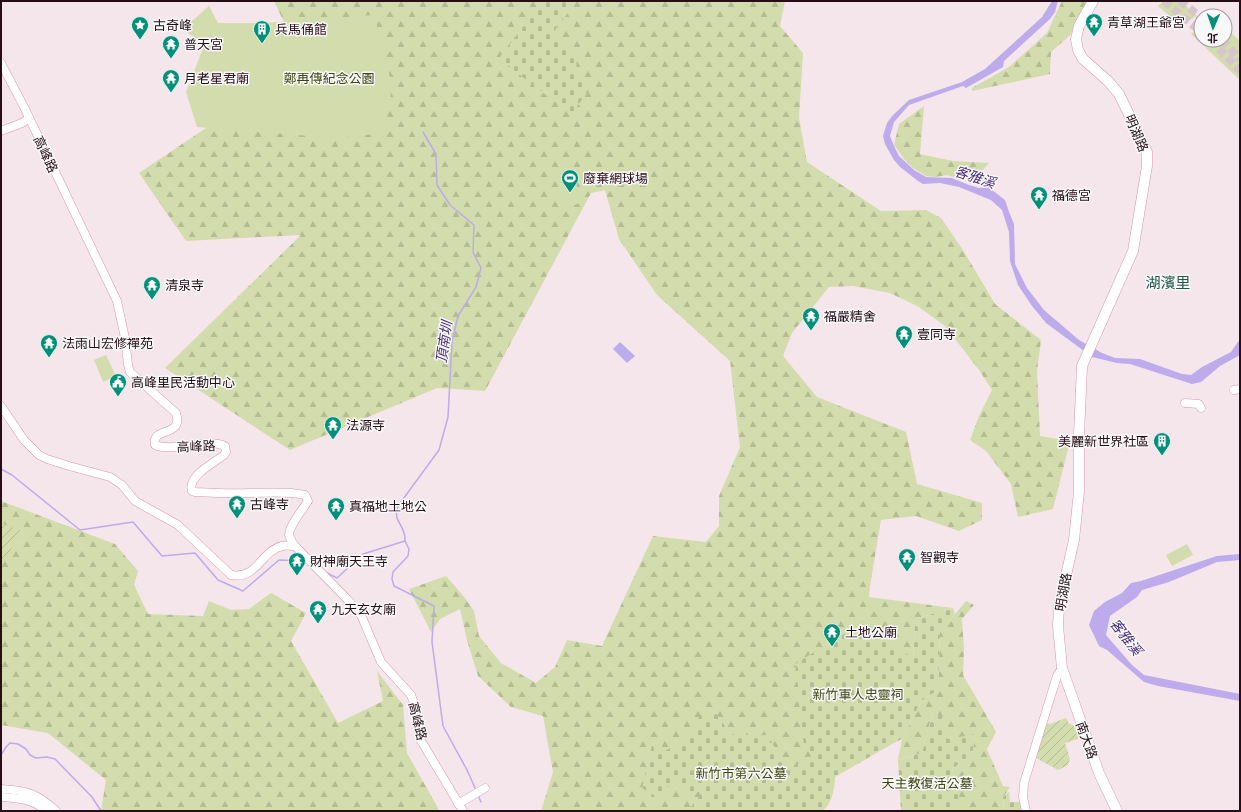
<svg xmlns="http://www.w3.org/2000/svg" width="1241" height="812" font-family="'Varela Round','Noto Sans TC',sans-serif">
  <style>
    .forest { fill: url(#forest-firs) }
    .cemetery { fill: url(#cemetery-stones) }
    .park { fill: #d3dcac }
    .garden { fill: url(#garden-furrows) }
    .water { fill: #bdabeb }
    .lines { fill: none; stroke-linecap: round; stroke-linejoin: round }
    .stream { stroke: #bdabeb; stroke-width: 1.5 }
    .minor-tunnel { stroke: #d6c6cb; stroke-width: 8; stroke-dasharray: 8 4; stroke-linecap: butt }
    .minor-casing { stroke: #d996ad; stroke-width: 9 }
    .major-casing { stroke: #d996ad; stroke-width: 11 }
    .minor { stroke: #fff; stroke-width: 8 }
    .major { stroke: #fff; stroke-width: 10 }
    .labels { text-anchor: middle; stroke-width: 3; stroke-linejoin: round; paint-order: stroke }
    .poi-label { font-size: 13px; fill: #260e18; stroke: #f8f8f8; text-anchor: start }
    .park-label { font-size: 13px; fill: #3f4613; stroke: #f8f8f8 }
    .street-label { font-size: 13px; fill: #260e18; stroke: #f8f8f8 }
    .water-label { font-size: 14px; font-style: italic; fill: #492e78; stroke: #f8f8f8 }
    .quarter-label { font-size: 15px; fill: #22584c; stroke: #f8f8f8 }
  </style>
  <defs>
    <pattern id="forest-firs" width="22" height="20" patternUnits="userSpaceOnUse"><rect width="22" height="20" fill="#d3dcac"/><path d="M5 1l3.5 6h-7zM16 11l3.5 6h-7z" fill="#b5bc93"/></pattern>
    <pattern id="cemetery-stones" width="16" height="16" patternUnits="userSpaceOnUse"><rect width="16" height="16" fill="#d3dcac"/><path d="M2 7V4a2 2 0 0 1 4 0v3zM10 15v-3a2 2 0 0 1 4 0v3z" fill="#b5bc93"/></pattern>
    <pattern id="garden-furrows" width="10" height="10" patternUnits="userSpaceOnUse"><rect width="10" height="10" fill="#d3dcac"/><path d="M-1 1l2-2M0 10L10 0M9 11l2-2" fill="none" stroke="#b5bc93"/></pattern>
  </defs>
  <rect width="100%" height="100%" fill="#f5e6eb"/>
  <!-- forest -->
  <g class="forest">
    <path d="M274 1H785L780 26 803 53 799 118 807 162 881 211 926 210 941 218 963 250 995 304 1041 340 1037 371 1040 436 1070 441 1053 509 1018 517 1011 484 986 451 970 440 979 416 992 390 979 370 945 326 919 307 890 293 853 286 829 287 792 333 783 356 817 397 906 432 917 484 982 503V520L959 531 916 516 881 520 870 586 869 597 953 608 915 619 913 659 835 777C834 789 832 804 822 811H541L553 772 543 716 511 707 478 676 467 640 460 609 440 619 431 632 409 589 446 576 465 598 474 611 479 636 501 663 536 683 555 667 567 640 602 646 653 536 706 542 719 526V496L740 447 730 361 657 295 619 239 605 190 591 193 485 391 437 388 290 450 165 368 301 235 186 241 139 173 303 63Z"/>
    <path d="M1062 1H1087L1070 35 1051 52 1050 74 972 91V88L1009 67 1047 33Z"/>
    <path d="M924 106 920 154 953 161 989 163 980 173 959 179 947 175 935 177 926 176 913 168 904 159 894 145 899 124Z"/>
    <path d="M1 501 115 544 138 571 134 585 148 614 203 616 209 601 231 610 249 609 271 593 306 613 291 641 338 723 383 701 377 671 403 705 407 753 438 808V811H101L106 780 48 733 1 725Z"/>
    <path d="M966 601 974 605 962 619 964 649 963 675 996 732 987 749 1003 786 1010 787 1003 798 1004 811 962 810 952 769 972 754 975 735 948 739 932 715 922 753 898 760 902 739 921 701 938 690 940 632Z"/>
  </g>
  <!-- cemetery -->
  <g class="cemetery">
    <path d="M543 1H574L572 7 553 33 577 56 576 72 590 88 572 114 534 86 499 58Z"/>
    <path d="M953 608 955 614 940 632 938 690 921 701 902 739 892 744 835 777C834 789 832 804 822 811H688L702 792 681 790 674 779 657 798 642 788 652 745 667 750 697 729 699 716 715 711 731 736 740 728 750 736 767 735 789 770 813 755 804 746 795 664 866 620 913 659 915 619Z"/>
    <path d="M932 715H942L948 739 976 734 972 754 952 769 963 811H901L898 760 922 753Z"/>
    <path d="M1009 791 1010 802H1020L1022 811H1004L1003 798Z"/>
  </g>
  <!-- park -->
  <g class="park">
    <path d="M1164 1H1182V2L1197 16 1180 25 1158 6Z"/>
    <path d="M209 6 218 23H265L374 15 392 85 385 133 336 138 197 127 186 92 205 43 182 30Z"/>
    <path d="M1201 25V40H1225V27L1240 41V80L1191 34Z"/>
    <path d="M574 178 582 202 566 208 558 183Z"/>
    <path d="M106 355 116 376 103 382 94 360Z"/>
    <path d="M1187 544 1193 555 1172 566 1166 555Z"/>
  </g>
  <!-- garden -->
  <g class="garden">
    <path d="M1 523 22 531 1 566Z"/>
    <path d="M1066 718 1068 721V723L1074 726H1077L1081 738 1065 743 1070 759 1068 765 1058 770 1034 757 1045 723 1050 724Z"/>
  </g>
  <!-- water -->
  <g class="water">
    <path d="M1052 1H1058L1055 12 1050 19 1004 61 1003 67 966 88 963 86 909 105 894 122 890 136 894 146 899 156 914 170 926 177 952 178 969 185 979 188 988 187 1005 200 1009 212 1014 224 1015 264 1027 288 1044 310 1079 340 1102 353 1115 358 1140 359 1182 374 1191 375 1202 367 1231 352 1240 339V355L1220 366 1201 382 1192 384 1130 364 1117 363 1092 357 1046 323 1032 306 1018 285 1010 261 1009 232 1002 210 991 200 959 187 940 183 923 184 918 181 900 167 894 160 885 144 883 136 887 123 893 115 909 100 962 82 985 69 1042 17Z"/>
    <path d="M620 342 635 356 627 363 613 349Z"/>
    <path d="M1240 554V560L1217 562 1169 582 1142 590 1137 597 1110 616 1106 635 1132 665 1144 675 1240 694V701L1158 686 1144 682 1107 650 1099 646 1089 625 1094 611 1105 602 1122 593 1131 583 1141 581 1217 556Z"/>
  </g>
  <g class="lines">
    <!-- stream -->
    <g class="stream">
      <path d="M1 469 12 475 80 530 133 522 162 556 195 553 218 580 243 591 279 560 304 561"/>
      <path d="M405 541C406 524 392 523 398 506L439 450 448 417 452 342 458 316 476 287 481 268 473 252 474 225 450 205 437 185 436 154 423 132"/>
      <path d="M325 572 337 578 363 554 405 541 409 549 408 556 393 572 392 579 394 586 434 606 432 642 443 726 467 770 476 790"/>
      <path d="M1 755 6 747 10 743 18 744 26 749 30 755 36 758 47 757 55 759 92 797 101 811"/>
      <path d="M478 795 481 802"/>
    </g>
    <!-- minor-tunnel -->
    <g class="minor-tunnel">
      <path d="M1164 1 1201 32"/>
      <path d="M1180 1 1201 17"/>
      <path d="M1211 40 1240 71"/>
      <path d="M1222 40 1240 59"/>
    </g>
    <!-- minor casing -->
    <g class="minor-casing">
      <g id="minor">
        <path d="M1 63 25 109 117 301 125 338 128 365 130 372 176 413C184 438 151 426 155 445 174 453 206 437 225 446L226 452 224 455C214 463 187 476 192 491L195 492C213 493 231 494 249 493 267 493 286 491 305 495L308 501C303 509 289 526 289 535 290 539 293 543 295 546L347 599 361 615 381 662 411 695 415 706 419 723 420 739 463 811"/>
        <path d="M1 131 22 123 29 118"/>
        <path d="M1234 390 1240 389"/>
        <path d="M1185 403 1199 404 1201 408"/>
        <path d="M1 406 24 440 39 455 47 459 69 466 110 477 122 485 135 501 178 525 231 575C257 580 261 551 282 546 286 545 291 546 295 546"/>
        <path d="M1 789C26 790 38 794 56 811"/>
        <path d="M1 797C17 798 34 799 46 811"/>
        <path d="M458 804 485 788"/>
        <path d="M1026 811 1023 797 1024 783 1057 676 1062 668"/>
      </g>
    </g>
    <!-- major casing -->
    <g class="major-casing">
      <path id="major" d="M1093 1 1079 26 1076 39 1078 50 1083 59 1108 81 1119 94 1147 152V166L1133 251 1082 366 1079 435V491L1074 540 1059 606 1058 626 1062 668 1099 773 1117 811"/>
    </g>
    <!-- minor -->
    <use href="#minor" class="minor"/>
    <!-- major -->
    <use href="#major" class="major"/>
  </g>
  <!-- icons -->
  <defs>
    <g id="temple-pin" transform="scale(0.9)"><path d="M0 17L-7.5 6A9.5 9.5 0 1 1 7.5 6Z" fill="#02907a" stroke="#f8f8f8"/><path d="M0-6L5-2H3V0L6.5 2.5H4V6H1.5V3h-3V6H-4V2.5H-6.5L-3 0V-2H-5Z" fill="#fff"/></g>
    <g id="sight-pin" transform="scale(0.9)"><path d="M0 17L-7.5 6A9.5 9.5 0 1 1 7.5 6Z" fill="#02907a" stroke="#f8f8f8"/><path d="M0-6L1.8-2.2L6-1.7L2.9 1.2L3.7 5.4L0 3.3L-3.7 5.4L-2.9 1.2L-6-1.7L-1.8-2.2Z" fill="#fff"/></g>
    <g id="building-pin" transform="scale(0.9)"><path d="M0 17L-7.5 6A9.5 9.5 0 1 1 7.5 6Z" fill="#02907a" stroke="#f8f8f8"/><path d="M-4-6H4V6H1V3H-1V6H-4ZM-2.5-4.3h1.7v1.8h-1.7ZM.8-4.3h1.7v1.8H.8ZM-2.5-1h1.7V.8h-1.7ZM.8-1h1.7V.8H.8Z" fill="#fff"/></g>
    <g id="stadium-pin" transform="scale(0.9)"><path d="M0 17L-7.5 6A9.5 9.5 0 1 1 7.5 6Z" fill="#02907a" stroke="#f8f8f8"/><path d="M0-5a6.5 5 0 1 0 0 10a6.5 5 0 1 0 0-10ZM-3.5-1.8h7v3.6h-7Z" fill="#fff"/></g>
    <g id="civic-pin" transform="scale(0.9)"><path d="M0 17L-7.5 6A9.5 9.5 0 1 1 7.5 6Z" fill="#02907a" stroke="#f8f8f8"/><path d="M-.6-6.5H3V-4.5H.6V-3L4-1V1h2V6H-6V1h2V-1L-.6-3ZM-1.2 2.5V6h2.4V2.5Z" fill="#fff"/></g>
  </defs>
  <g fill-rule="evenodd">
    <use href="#temple-pin" x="1094" y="22"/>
    <use href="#sight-pin" x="140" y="25"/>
    <use href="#building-pin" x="262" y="29"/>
    <use href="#temple-pin" x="171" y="44"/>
    <use href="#temple-pin" x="171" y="78"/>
    <use href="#stadium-pin" x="570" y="178"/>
    <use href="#temple-pin" x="1039" y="195"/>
    <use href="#temple-pin" x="152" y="285"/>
    <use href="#temple-pin" x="811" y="316"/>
    <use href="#temple-pin" x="904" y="334"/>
    <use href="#temple-pin" x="49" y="343"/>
    <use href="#civic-pin" x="118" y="382"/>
    <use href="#temple-pin" x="333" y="425"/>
    <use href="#building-pin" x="1162" y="441"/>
    <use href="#temple-pin" x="237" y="504"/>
    <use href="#temple-pin" x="336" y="506"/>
    <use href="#temple-pin" x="907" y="557"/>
    <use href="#temple-pin" x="297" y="561"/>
    <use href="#temple-pin" x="318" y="609"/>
    <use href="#temple-pin" x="832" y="632"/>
  </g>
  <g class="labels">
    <!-- poi labels -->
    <g class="poi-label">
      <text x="1107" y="27">青草湖王爺宮</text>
      <text x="153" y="30">古奇峰</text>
      <text x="275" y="34">兵馬俑館</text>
      <text x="184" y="49">普天宮</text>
      <text x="184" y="83">月老星君廟</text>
      <text x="583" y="183">廢棄網球場</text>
      <text x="1052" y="200">福德宮</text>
      <text x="165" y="290">清泉寺</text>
      <text x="824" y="321">福嚴精舍</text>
      <text x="917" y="339">壹同寺</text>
      <text x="62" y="348">法雨山宏修禪苑</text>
      <text x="131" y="387">高峰里民活動中心</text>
      <text x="346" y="430">法源寺</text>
      <text x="1149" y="446" text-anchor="end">美麗新世界社區</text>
      <text x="250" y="509">古峰寺</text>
      <text x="349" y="511">真福地土地公</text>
      <text x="920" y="562">智觀寺</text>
      <text x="310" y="566">財神廟天王寺</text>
      <text x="331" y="614">九天玄女廟</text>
      <text x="845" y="637">土地公廟</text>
    </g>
    <!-- park labels -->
    <g class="park-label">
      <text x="329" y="83">鄭再傳紀念公園</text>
      <text x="858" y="699">新竹軍人忠靈祠</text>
      <text x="741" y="778">新竹市第六公墓</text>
      <text x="927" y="788">天主教復活公墓</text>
    </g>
    <!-- street labels -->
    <g class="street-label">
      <text transform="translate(1137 133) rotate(67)" y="5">明湖路</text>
      <text transform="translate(46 154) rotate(65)" y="5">高峰路</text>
      <text transform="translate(196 446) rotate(-2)" y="5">高峰路</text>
      <text transform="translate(1063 592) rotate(-80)" y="5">明湖路</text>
      <text transform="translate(418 721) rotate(76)" y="5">高峰路</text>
      <text transform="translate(1087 740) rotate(70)" y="5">南大路</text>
    </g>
    <!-- water labels -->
    <g class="water-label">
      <text transform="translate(975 177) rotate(18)" y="5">客雅溪</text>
      <text transform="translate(444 342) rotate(-82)" y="5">頂南圳</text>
      <text transform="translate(1126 637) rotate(52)" y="5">客雅溪</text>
    </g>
    <!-- quarter labels -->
    <g class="quarter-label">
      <text x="1168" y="288">湖濱里</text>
    </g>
  </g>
  <!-- border -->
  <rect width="1241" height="812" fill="none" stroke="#260e18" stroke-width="4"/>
  <!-- north arrow -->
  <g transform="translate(1213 28) rotate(182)"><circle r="19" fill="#f8f8f8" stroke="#a49a9e"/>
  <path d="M0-3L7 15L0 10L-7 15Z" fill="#02907a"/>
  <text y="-6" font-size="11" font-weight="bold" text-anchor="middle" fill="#260e18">北</text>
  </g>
</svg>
